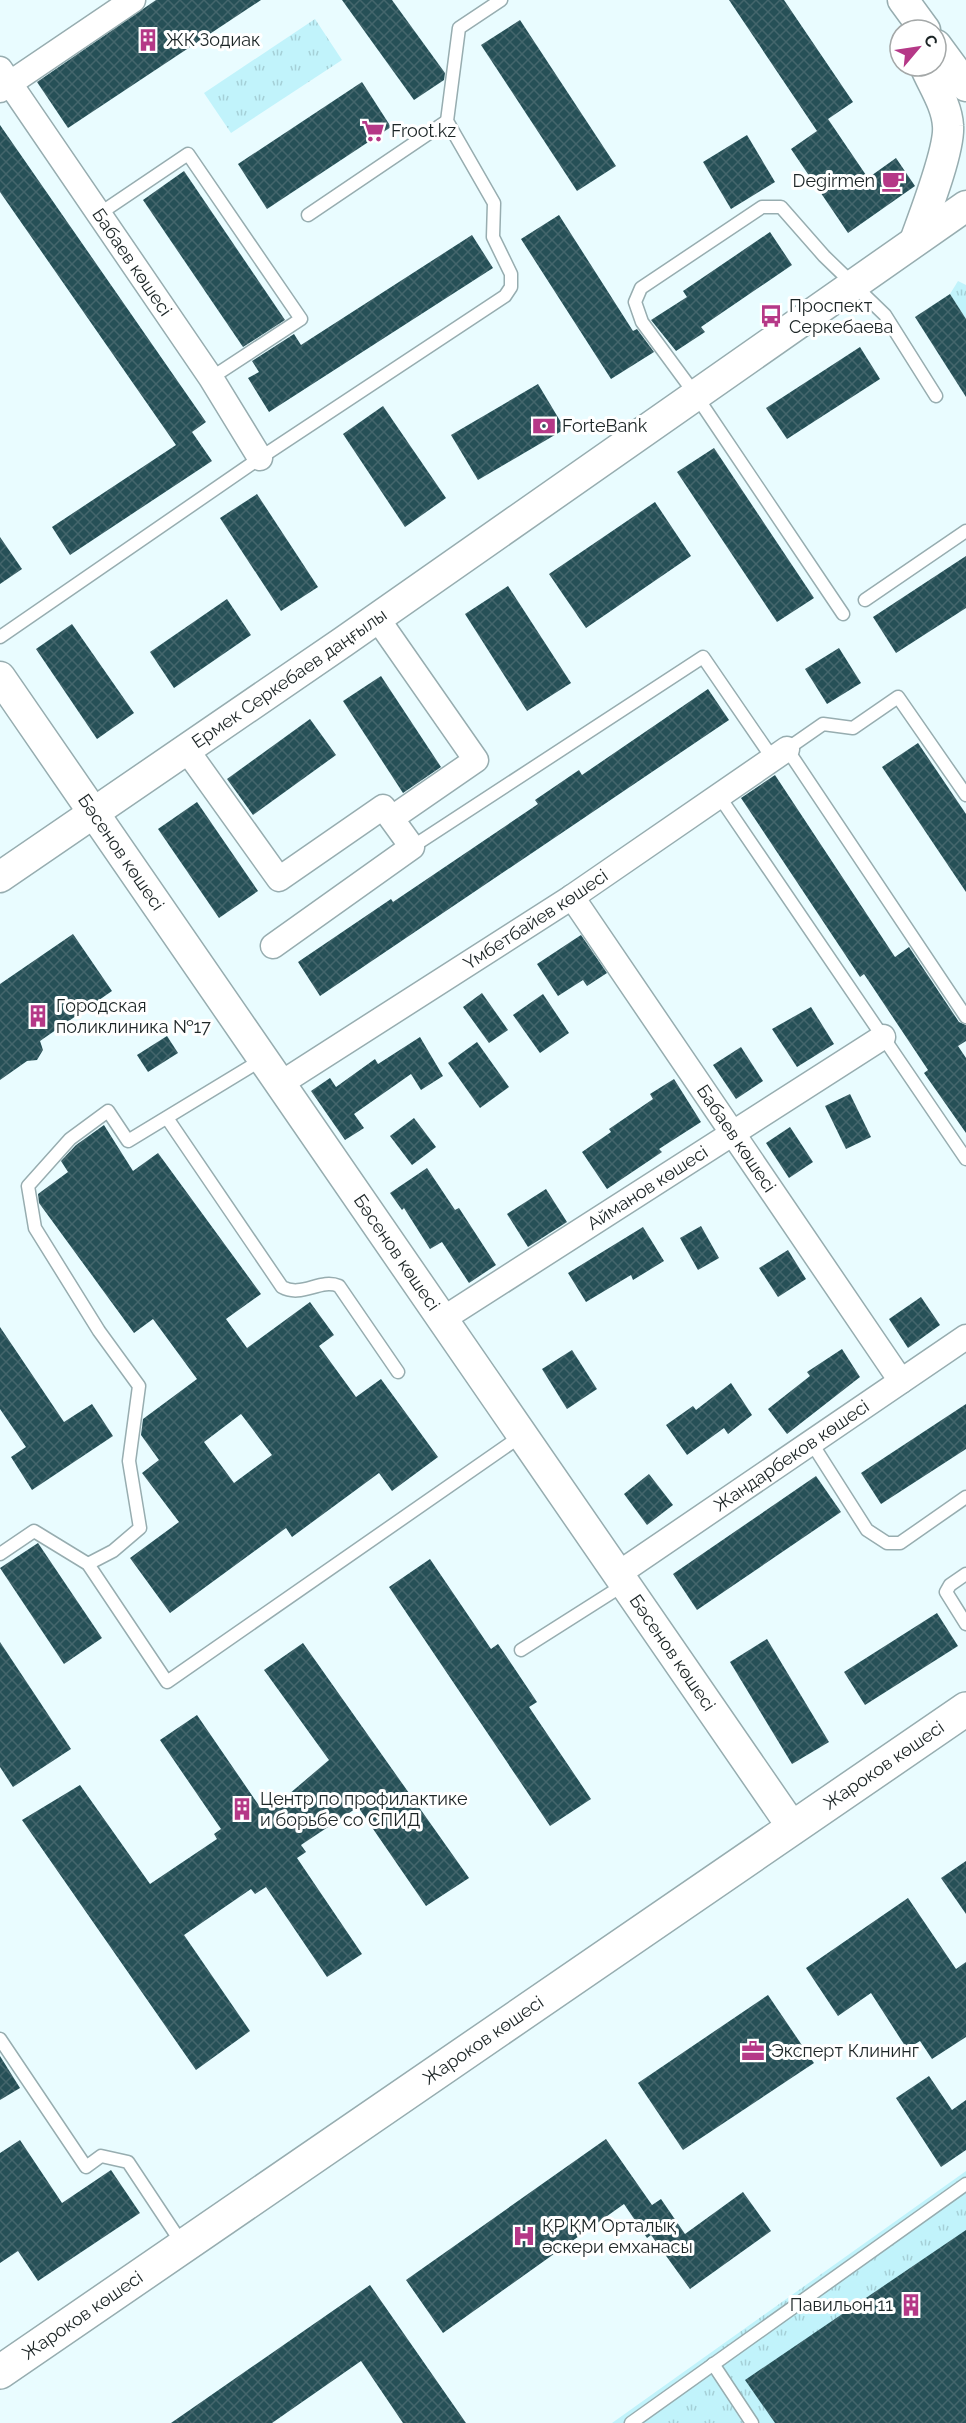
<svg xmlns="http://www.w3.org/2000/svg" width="966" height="2423" font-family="Raleway,sans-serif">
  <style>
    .grass { fill: url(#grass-tufts) }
    .building { fill: url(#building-cross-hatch); fill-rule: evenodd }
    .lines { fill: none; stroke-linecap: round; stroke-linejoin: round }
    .service-casing { stroke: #97adb0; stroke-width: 15 }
    .minor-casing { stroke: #97adb0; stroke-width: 27 }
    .tertiary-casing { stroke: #97adb0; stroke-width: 33 }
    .secondary-casing { stroke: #97adb0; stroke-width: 36 }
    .service { stroke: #fff; stroke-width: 12 }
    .minor { stroke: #fff; stroke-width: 24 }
    .tertiary { stroke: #fff; stroke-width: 30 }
    .secondary { stroke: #fff; stroke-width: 33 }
    .labels { text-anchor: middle; stroke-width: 6; stroke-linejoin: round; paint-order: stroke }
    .poi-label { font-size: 18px; fill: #1c2526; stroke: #fff; text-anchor: start }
    .street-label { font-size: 18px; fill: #1c2526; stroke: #fff }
  </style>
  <defs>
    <pattern id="grass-tufts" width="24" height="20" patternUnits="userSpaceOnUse" patternTransform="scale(1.5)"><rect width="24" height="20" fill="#c1f3fb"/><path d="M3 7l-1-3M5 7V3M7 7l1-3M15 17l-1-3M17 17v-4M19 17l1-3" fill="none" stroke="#a5d0d7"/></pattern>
    <pattern id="building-cross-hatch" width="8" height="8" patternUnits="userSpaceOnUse" patternTransform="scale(1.5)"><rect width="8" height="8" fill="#265057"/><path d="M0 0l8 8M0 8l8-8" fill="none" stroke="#44666c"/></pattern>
  </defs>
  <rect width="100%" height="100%" fill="#e9fcff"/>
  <!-- grass -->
  <g class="grass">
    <path d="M315 19 342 60 231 133 204 93Z"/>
    <path d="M958 281 966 285V319L950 294Z"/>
    <path d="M966 2171V2423H612Z"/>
  </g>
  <!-- building -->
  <g class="building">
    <path d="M156 0H261L68 128 37 82Z"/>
    <path d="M342 0H392L445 73 444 80 414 100Z"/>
    <path d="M729 0H784L853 102 828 119 868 178 896 158 915 186 848 233 791 149 817 131Z"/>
    <path d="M520 20 616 166 577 191 481 45Z"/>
    <path d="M362 82 391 127 267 209 238 164Z"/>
    <path d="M0 125 206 422 192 432 212 461 70 555 52 527 176 445 0 192Z"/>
    <path d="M747 135 775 182 731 209 703 162Z"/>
    <path d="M184 171 285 320 243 347 143 200Z"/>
    <path d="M559 215 633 331 637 329 654 352 611 379 521 239Z"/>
    <path d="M770 232 792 265 701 327 705 332 676 351 651 320 687 297 683 291Z"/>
    <path d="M472 235 493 268 269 412 248 378 259 372 252 361 294 334 301 345Z"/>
    <path d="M950 294 966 319V397L915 317Z"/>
    <path d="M860 347 880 379 787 439 766 408Z"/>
    <path d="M538 384 565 429 478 480 451 435Z"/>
    <path d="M383 406 446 498 405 527 343 434Z"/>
    <path d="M714 448 814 598 777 622 677 472Z"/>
    <path d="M257 494 318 587 281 611 220 518Z"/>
    <path d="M655 502 691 556 586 628 549 574Z"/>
    <path d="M0 537 22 569 0 584Z"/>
    <path d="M966 556V608L896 653 873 617Z"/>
    <path d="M508 586 571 683 527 711 465 614Z"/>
    <path d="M227 599 251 635 174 688 150 652Z"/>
    <path d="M72 624 134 713 97 739 36 649Z"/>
    <path d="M839 648 861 683 827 704 805 669Z"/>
    <path d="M381 676 441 767 403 793 343 701Z"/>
    <path d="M708 689 729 720 320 996 298 962 391 899 393 902 538 804 535 800 579 770 582 775Z"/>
    <path d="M310 719 336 755 253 815 227 779Z"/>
    <path d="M918 743 966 814V892L882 767Z"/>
    <path d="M775 775 895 957 909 947 959 1022 966 1025V1041L958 1046 966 1058V1133L924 1073 928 1070 864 974 860 977 741 798Z"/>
    <path d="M197 802 258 891 219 918 158 829Z"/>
    <path d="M73 934 112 991 40 1041 43 1050 37 1060 27 1061 0 1080V984Z"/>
    <path d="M581 935 607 973 587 986 583 980 558 996 537 964Z"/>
    <path d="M482 993 508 1030 489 1043 463 1007Z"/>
    <path d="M543 994 569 1033 540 1053 513 1015Z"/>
    <path d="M811 1007 834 1044 797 1067 772 1029Z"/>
    <path d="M167 1036 178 1053 148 1072 137 1055Z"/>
    <path d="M420 1037 443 1076 421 1090 411 1074 354 1114 364 1128 345 1140 311 1091 330 1078 336 1087 375 1059 378 1064Z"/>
    <path d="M477 1042 509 1087 480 1108 448 1063Z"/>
    <path d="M741 1047 763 1081 736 1099 713 1065Z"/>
    <path d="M674 1079 701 1122 659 1149 662 1152 607 1189 582 1152 611 1132 609 1129 653 1099 650 1094Z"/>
    <path d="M850 1094 871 1137 846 1149 825 1106Z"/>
    <path d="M414 1118 436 1147 412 1165 390 1136Z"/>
    <path d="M104 1125 133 1171 158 1153 261 1294 226 1319 247 1348 310 1302 334 1335 319 1346 356 1397 381 1379 438 1457 392 1491 379 1473 292 1537 286 1528 170 1613 130 1558 179 1522 142 1473 159 1460 141 1435 143 1419 197 1379 153 1319 134 1333 39 1203 38 1194 68 1172 61 1161 76 1145ZM241 1414 272 1455 234 1483 204 1442Z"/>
    <path d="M790 1127 813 1162 789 1178 766 1143Z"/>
    <path d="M427 1168 455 1210 459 1208 496 1265 469 1283 442 1242 430 1249 404 1208 402 1210 390 1193Z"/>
    <path d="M546 1189 567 1222 528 1247 507 1214Z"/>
    <path d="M701 1226 719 1258 698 1270 680 1238Z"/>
    <path d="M643 1227 664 1261 633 1280 631 1275 586 1302 568 1273Z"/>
    <path d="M788 1250 806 1279 778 1297 759 1268Z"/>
    <path d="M921 1297 940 1325 908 1348 889 1319Z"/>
    <path d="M0 1327 64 1422 92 1404 113 1436 32 1490 11 1457 26 1447 0 1409Z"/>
    <path d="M842 1349 860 1377 787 1434 768 1409 810 1376 807 1372Z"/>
    <path d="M572 1350 597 1389 567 1409 542 1369Z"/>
    <path d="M731 1383 752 1415 728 1434 724 1428 687 1455 666 1425 693 1406 696 1410Z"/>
    <path d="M966 1404V1449L881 1504 861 1473Z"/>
    <path d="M649 1474 673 1505 647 1525 624 1494Z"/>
    <path d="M816 1476 841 1512 697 1610 673 1574Z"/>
    <path d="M38 1543 102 1638 64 1664 0 1568Z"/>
    <path d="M430 1559 491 1649 498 1644 537 1702 529 1707 591 1799 550 1826 389 1587Z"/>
    <path d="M937 1613 958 1646 865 1705 844 1672Z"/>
    <path d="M767 1639 829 1742 792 1764 730 1662Z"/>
    <path d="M0 1642 71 1749 13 1787 0 1767Z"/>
    <path d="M303 1643 469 1878 426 1906 358 1807 301 1845 306 1852 297 1858 362 1954 327 1977 266 1887 255 1894 251 1889 184 1935 250 2031 196 2070 22 1820 80 1785 150 1884 217 1839 214 1834 221 1829 160 1740 197 1715 260 1807 270 1800 275 1806 329 1760 264 1670Z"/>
    <path d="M966 1861V1914L941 1878Z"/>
    <path d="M908 1898 956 1969 966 1962V2037L932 2059 920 2041 907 2049 871 1993 838 2016 806 1968Z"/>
    <path d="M768 1995 814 2063 683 2150 638 2083Z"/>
    <path d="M0 2056 20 2088 0 2100Z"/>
    <path d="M929 2076 952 2110 966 2100V2150L941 2167 896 2098Z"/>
    <path d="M606 2139 652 2205 661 2199 685 2234 743 2192 771 2231 690 2289 651 2235 647 2238 624 2204 443 2333 406 2280Z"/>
    <path d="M20 2140 62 2203 111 2170 140 2213 38 2281 18 2251 0 2263V2153Z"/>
    <path d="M966 2230V2423H775L745 2380Z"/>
    <path d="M370 2285 466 2423H403L361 2361 272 2423H171Z"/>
  </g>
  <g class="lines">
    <!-- service casing -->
    <g class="service-casing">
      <g id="service">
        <path d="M99 214 188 154 301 319 211 378"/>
        <path d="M308 215 447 121"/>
        <path d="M865 600 966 531"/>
        <path d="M843 614 695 394 642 322 635 302 641 288 762 207H781L824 256 885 315 936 396"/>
        <path d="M0 637 260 458 505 296 511 287V274L493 237 494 203 447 121 459 28 501 0"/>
        <path d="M966 795 898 697 853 728 823 724 787 749 966 1017"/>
        <path d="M719 796 966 1159"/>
        <path d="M412 847 703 657 773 759"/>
        <path d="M167 1118 282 1287C302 1298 320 1278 339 1286L398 1372"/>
        <path d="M811 1442 867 1530 887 1543H900L966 1497"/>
        <path d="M0 1554 34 1531 88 1564 167 1682 521 1436"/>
        <path d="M88 1564 113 1551 140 1528 129 1461 139 1386 99 1331 35 1228 28 1186 70 1139 108 1111 128 1141 263 1059"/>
        <path d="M966 1574 950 1585 946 1592 966 1624"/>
        <path d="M521 1650 625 1584"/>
        <path d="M0 2039 86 2167 101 2156 128 2162 183 2245"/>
        <path d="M713 2364 752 2423"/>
        <path d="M631 2423 966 2184"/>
      </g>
    </g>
    <!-- minor casing -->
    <g class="minor-casing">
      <g id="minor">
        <path id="s1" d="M0 69 211 378 260 458"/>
        <path d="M0 90 133 0"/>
        <path d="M377 618 476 760 392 818"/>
        <path d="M186 749 279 879 383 807 412 847 273 946"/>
        <path id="s2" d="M572 897 901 1381"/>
        <path id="s3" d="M280 1084 572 897 787 749"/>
        <path id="s4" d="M443 1319 883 1037"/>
        <path id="s5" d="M618 1574 966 1337"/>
      </g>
    </g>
    <!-- tertiary casing -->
    <g class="tertiary-casing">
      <g id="tertiary">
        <path d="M903 0 925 30"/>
        <path d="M936 45 966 86"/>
        <path d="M915 241C924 216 950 150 948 126 947 105 933 85 925 66"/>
        <path id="s6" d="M0 677 793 1828"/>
        <path id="s7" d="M0 877 343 642 966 206"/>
      </g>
    </g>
    <!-- secondary casing -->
    <g class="secondary-casing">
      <g id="secondary">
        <path id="s8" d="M0 2372 966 1709"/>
      </g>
    </g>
    <!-- service -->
    <use href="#service" class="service"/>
    <!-- minor -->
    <use href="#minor" class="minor"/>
    <!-- tertiary -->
    <use href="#tertiary" class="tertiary"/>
    <!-- secondary -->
    <use href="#secondary" class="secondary"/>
  </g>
  <!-- icons -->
  <defs>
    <g id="building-bare" transform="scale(1.8)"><path d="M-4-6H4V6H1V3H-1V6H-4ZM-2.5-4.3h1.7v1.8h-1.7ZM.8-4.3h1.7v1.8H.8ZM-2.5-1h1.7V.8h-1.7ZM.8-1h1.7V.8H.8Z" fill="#b53887" stroke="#fff" stroke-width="2.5" paint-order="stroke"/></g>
    <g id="supermarket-bare" transform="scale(1.8)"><path d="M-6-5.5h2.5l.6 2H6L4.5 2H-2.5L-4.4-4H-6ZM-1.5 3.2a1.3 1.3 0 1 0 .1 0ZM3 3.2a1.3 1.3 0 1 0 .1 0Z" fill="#b53887" stroke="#fff" stroke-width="2.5" paint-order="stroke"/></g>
    <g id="cafe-bare" transform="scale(1.8)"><path d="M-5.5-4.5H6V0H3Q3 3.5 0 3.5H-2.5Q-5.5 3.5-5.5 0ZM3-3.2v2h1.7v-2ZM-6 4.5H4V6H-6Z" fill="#b53887" stroke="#fff" stroke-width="2.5" paint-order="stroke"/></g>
    <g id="bus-bare" transform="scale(1.8)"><path d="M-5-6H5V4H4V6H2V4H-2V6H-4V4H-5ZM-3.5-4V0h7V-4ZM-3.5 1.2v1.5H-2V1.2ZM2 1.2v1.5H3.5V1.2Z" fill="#b53887" stroke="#fff" stroke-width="2.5" paint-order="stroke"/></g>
    <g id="bank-bare" transform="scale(1.8)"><path d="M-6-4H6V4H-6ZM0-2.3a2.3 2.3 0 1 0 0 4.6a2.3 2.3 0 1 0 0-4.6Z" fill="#b53887" stroke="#fff" stroke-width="2.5" paint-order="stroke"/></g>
    <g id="office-bare" transform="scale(1.8)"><path d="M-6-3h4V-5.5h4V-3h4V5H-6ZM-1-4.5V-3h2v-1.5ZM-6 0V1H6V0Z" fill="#b53887" stroke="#fff" stroke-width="2.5" paint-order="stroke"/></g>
    <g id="hospital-bare" transform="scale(1.8)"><path d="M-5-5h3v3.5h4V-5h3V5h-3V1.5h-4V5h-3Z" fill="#b53887" stroke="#fff" stroke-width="2.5" paint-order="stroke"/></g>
  </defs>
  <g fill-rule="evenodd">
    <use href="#building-bare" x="148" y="40"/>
    <use href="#supermarket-bare" x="373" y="131"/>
    <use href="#cafe-bare" x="893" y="181"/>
    <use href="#bus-bare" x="771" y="316"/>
    <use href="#bank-bare" x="544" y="426"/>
    <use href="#building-bare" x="38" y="1016"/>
    <use href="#building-bare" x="242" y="1809"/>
    <use href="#office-bare" x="753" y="2051"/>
    <use href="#hospital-bare" x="524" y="2236"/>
    <use href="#building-bare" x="911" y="2305"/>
  </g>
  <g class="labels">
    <!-- poi labels -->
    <g class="poi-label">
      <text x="166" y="46">ЖК Зодиак</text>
      <text x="391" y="137">Froot.kz</text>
      <text x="875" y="187" text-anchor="end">Degirmen</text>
      <text x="789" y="312">Проспект<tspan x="789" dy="21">Серкебаева</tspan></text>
      <text x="562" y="432">ForteBank</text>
      <text x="56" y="1012">Городская<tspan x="56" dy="21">поликлиника №17</tspan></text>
      <text x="260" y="1805">Центр по профилактике<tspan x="260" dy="21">и борьбе со СПИД</tspan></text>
      <text x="771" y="2057">Эксперт Клининг</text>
      <text x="542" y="2232">ҚР ҚМ Орталық<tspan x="542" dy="21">әскери емханасы</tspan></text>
      <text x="893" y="2311" text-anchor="end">Павильон 11</text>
    </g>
    <!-- street labels -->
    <g class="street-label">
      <text dy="6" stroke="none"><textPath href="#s1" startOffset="234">Бабаев көшесі</textPath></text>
      <text dy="6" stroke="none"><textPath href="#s7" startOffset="351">Ермек Серкебаев даңғылы</textPath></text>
      <text dy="6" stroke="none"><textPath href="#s6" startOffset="213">Бәсенов көшесі</textPath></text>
      <text dy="6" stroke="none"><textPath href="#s3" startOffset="304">Үмбетбайев көшесі</textPath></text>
      <text dy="6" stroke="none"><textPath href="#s2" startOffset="292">Бабаев көшесі</textPath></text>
      <text dy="6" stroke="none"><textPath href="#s4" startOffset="243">Айманов көшесі</textPath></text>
      <text dy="6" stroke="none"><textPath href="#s6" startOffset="699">Бәсенов көшесі</textPath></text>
      <text dy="6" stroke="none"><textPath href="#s5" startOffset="210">Жандарбеков көшесі</textPath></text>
      <text dy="6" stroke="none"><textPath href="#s6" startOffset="1185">Бәсенов көшесі</textPath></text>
      <text dy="6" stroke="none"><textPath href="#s8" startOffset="1072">Жароков көшесі</textPath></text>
      <text dy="6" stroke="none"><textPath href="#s8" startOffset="586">Жароков көшесі</textPath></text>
      <text dy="6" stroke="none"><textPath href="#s8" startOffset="100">Жароков көшесі</textPath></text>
    </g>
  </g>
  <!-- north arrow -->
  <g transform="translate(918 48) rotate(61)"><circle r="28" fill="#ffffff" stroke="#a4a8a8" stroke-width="1.5"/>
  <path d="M0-4.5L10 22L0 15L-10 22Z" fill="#b53887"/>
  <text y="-9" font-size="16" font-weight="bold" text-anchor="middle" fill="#1c2526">С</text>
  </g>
</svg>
